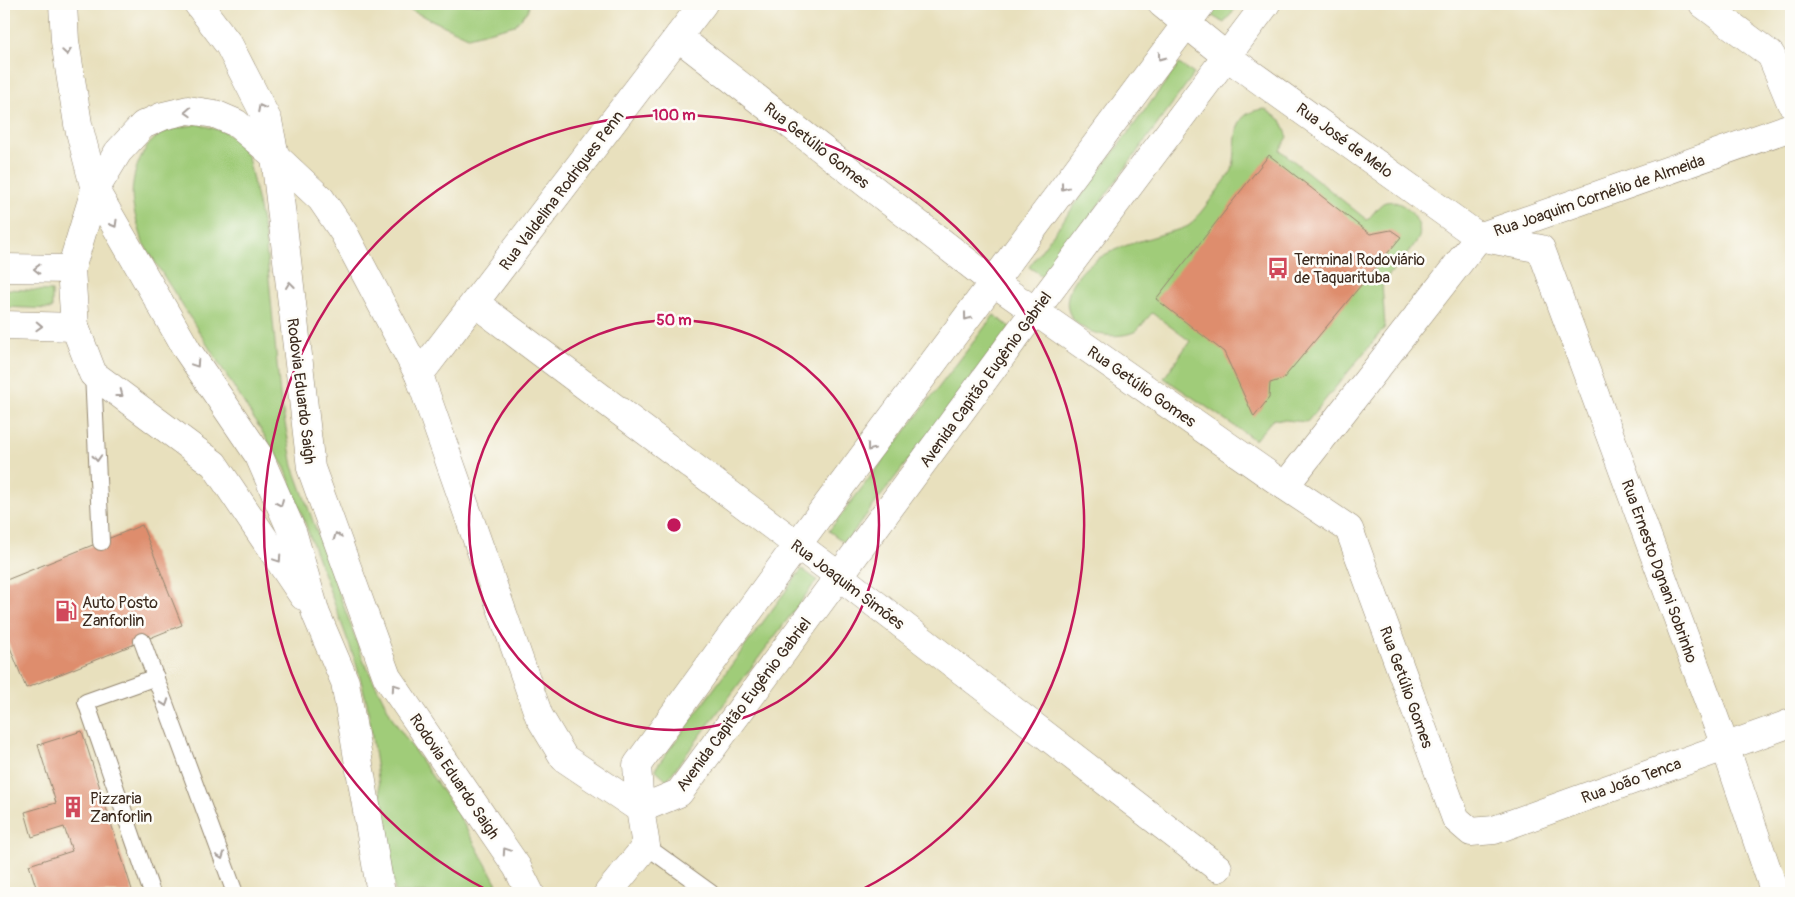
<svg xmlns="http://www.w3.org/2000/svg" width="1795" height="897" font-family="Pangolin,sans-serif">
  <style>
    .green { fill: #a0cc79; stroke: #6e7b4c }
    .building { fill: #de8d6d }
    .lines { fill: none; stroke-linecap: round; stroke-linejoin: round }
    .lane-casing { stroke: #92856e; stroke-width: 18 }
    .street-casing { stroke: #92856e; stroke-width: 29 }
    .highway-casing { stroke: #92856e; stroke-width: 29 }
    .lane { stroke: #fff; stroke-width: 16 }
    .street { stroke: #fff; stroke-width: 28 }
    .highway { stroke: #fff; stroke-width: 28 }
    .oneway { stroke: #a79f9a }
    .ring { fill: none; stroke: #c2185b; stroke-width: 2.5 }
    .labels { text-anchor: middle; stroke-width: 5; stroke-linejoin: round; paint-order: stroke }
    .street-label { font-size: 16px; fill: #3b2a1e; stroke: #fdfcf7 }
    .poi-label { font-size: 16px; fill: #3b2a1e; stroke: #fdfcf7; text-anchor: start }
    .centre { fill: #c2185b; stroke: #fdfcf7; stroke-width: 2.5 }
    .ring-label { font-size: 15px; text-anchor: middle; font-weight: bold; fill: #c2185b; stroke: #fdfcf7; stroke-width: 5; stroke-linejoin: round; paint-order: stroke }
  </style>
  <rect width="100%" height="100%" fill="#fdfcf7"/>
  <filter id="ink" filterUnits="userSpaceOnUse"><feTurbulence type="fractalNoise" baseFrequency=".02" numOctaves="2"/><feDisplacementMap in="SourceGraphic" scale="10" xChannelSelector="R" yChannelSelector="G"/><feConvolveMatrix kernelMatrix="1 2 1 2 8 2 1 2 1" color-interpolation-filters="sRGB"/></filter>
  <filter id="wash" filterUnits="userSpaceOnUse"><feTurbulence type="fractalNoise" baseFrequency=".0096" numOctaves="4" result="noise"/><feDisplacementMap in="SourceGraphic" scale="20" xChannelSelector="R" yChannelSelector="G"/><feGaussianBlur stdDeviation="1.12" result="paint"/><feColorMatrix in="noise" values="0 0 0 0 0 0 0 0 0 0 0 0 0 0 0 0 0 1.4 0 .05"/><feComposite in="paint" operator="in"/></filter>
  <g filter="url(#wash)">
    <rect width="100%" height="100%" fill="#e8e0bd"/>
    <!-- green -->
    <g class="green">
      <path d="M400 4H529L528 10 515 25 468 37 406 8Z"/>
      <path d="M1217 4H1239L1224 23 1209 14Z"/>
      <path d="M1179 64 1194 74 1045 278 1029 267Z"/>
      <path d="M1265 109 1281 120 1288 137 1280 150 1367 220C1372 216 1377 207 1383 203 1400 195 1424 220 1419 237 1416 245 1390 274 1382 283L1385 327 1307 422 1273 419 1255 440 1164 378 1190 341 1152 313C1147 318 1140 329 1134 332 1105 344 1053 326 1071 288 1088 252 1132 244 1166 233 1173 231 1185 229 1191 224 1196 219 1230 175 1232 170 1240 144 1226 112 1265 109Z"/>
      <path d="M198 124 225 132 236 141 248 157 265 236 280 396 293 466 364 662 394 721 458 814 502 893H395L367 703 356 663 285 468 143 243C140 230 135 218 133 205 129 180 140 143 165 132 175 128 188 126 198 124Z"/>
      <path d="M4 289 52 291V309L4 307Z"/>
      <path d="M994 315 1010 327 845 543 829 531Z"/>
      <path d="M802 569 817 580 667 780 655 769Z"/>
    </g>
    <g id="blocks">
      <!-- building -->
      <g class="building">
        <path d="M1269 155 1370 234 1391 230 1401 237 1283 379 1270 383 1269 398 1254 417 1224 352 1156 299Z"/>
        <path d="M142 525 182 625 26 688 4 632V581Z"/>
        <path d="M82 731 133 893H38L29 865 72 851 64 827 32 837 25 812 56 803 38 745Z"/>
      </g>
    </g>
  </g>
  <g filter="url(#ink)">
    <use href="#blocks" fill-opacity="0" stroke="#92856e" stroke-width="1"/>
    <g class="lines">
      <!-- lane casing -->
      <g class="lane-casing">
        <g id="lane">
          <path d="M93 374 101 542"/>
          <path d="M142 641 235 893"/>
          <path d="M646 846 711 893"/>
          <path d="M152 893 86 702 156 677"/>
        </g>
      </g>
      <!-- street casing -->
      <g class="street-casing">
        <g id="street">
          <path d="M1162 4 1226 56 1479 237 1541 249 1725 746 1775 893"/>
          <path d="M1201 4 797 545 637 765 640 809 679 793 1034 312 1266 4"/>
          <path d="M1703 4 1771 55 1791 103"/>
          <path d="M678 37 993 282 1285 486 1349 529 1456 819 1471 832 1494 830 1791 723"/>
          <path d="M275 156 321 199 344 233 419 375 539 716 564 758 640 809 646 846 608 893"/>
          <path d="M4 268 71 269"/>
          <path d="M475 303 839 576 1218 868"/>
          <path d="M4 325 75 327"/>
          <path d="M419 375 703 4"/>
          <path d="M1285 486 1479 237 1791 127"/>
        </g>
      </g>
      <!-- highway casing -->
      <g class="highway-casing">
        <g id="highway">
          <path d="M63 4 65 41 78 124 95 190 187 350 259 456 293 534 316 614 345 682 381 893"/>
          <path d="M198 4 229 45 268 121 275 156 311 468 387 677 517 867 530 893"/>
          <path d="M275 156 236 123 215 114 188 110 163 116 143 125 118 152 95 190 71 269 75 327 93 374 214 464 303 596"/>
        </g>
      </g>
      <!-- lane -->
      <use href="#lane" class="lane"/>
      <!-- street -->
      <use href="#street" class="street"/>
      <!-- highway -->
      <use href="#highway" class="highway"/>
    </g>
    <!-- one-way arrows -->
    <defs><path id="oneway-chevron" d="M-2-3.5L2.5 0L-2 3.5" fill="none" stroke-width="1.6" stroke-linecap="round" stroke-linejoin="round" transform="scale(1.25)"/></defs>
    <g class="oneway">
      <use href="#oneway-chevron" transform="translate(67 52) rotate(81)"/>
      <use href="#oneway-chevron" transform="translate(1161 57) rotate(127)"/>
      <use href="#oneway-chevron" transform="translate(261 108) rotate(-117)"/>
      <use href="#oneway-chevron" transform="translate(188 112) rotate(177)"/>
      <use href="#oneway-chevron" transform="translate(1064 187) rotate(127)"/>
      <use href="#oneway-chevron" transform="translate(114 224) rotate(60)"/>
      <use href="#oneway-chevron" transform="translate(37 269) rotate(-179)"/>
      <use href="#oneway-chevron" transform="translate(290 285) rotate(-97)"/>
      <use href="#oneway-chevron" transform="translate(967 317) rotate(127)"/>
      <use href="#oneway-chevron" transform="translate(39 326) rotate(2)"/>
      <use href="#oneway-chevron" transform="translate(196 364) rotate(56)"/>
      <use href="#oneway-chevron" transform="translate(120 394) rotate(37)"/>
      <use href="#oneway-chevron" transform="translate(870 448) rotate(127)"/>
      <use href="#oneway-chevron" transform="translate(97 458) rotate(87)"/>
      <use href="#oneway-chevron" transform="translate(280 503) rotate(66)"/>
      <use href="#oneway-chevron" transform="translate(337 536) rotate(-111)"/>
      <use href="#oneway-chevron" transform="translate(278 559) rotate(56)"/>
      <use href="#oneway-chevron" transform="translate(395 687) rotate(-124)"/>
      <use href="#oneway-chevron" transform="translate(165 703) rotate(70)"/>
      <use href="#oneway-chevron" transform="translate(506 851) rotate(-124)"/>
      <use href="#oneway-chevron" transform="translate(221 856) rotate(70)"/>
    </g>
  </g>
  <!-- distance rings -->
  <g class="ring">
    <circle cx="674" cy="525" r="205"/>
    <path d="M491 892A410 410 0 1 1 857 892"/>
  </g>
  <!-- icons -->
  <defs>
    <g id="bus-bare" transform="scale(1.725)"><path d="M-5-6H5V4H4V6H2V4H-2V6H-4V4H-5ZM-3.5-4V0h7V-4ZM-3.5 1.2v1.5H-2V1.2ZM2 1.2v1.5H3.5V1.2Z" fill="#d1495b" stroke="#fdfcf7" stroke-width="2.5" paint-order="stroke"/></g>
    <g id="fuel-bare" transform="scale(1.725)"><path d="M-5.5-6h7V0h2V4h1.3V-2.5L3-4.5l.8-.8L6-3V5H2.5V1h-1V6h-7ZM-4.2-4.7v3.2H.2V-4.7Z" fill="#d1495b" stroke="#fdfcf7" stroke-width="2.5" paint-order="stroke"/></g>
    <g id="building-bare" transform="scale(1.725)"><path d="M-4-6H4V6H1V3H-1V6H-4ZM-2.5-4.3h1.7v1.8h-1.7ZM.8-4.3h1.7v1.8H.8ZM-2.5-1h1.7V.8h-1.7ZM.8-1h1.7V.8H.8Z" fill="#d1495b" stroke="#fdfcf7" stroke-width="2.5" paint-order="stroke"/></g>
  </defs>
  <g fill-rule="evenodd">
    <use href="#bus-bare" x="1278" y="268"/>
    <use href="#fuel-bare" x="66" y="611"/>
    <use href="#building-bare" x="73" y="807"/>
  </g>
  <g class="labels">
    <!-- street labels -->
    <g class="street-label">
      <text transform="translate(1345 140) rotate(36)" y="6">Rua José de Melo</text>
      <text transform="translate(817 145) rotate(38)" y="6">Rua Getúlio Gomes</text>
      <text transform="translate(561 190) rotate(-53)" y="6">Rua Valdelina Rodrigues Penn</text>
      <text transform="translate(1599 195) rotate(-19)" y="6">Rua Joaquim Cornélio de Almeida</text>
      <text transform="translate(985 379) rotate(-54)" y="6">Avenida Capitão Eugênio Gabriel</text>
      <text transform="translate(1142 386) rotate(35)" y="6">Rua Getúlio Gomes</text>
      <text transform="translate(302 391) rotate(83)" y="6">Rodovia Eduardo Saigh</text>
      <text transform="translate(1660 571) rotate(70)" y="6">Rua Ernesto Dgnani Sobrinho</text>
      <text transform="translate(848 584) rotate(37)" y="6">Rua Joaquim Simões</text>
      <text transform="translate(1407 687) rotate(70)" y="6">Rua Getúlio Gomes</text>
      <text transform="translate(743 704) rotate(-53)" y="6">Avenida Capitão Eugênio Gabriel</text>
      <text transform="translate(455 776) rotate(56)" y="6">Rodovia Eduardo Saigh</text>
      <text transform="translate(1631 780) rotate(-20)" y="6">Rua João Tenca</text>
    </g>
    <!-- poi labels -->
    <g class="poi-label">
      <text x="1294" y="265">Terminal Rodoviário<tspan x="1294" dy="18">de Taquarituba</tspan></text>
      <text x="82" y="608">Auto Posto<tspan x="82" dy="18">Zanforlin</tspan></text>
      <text x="90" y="804">Pizzaria<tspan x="90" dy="18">Zanforlin</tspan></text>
    </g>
  </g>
  <circle cx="674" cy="525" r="8" class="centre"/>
  <g class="ring-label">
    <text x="674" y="120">100 m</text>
    <text x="674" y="325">50 m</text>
  </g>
  <!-- margin -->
  <rect width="1795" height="897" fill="none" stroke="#fdfcf7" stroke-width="20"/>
</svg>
